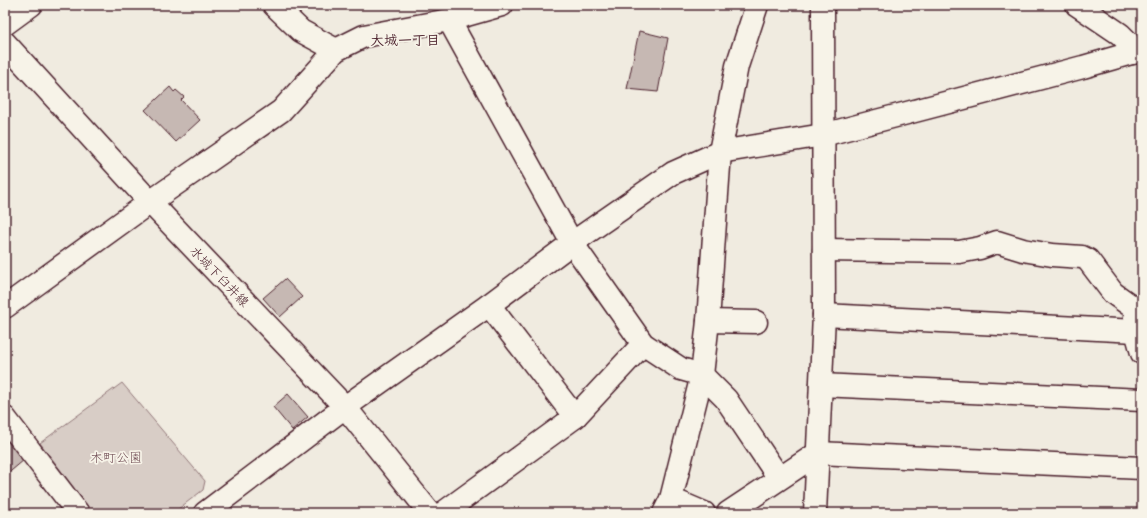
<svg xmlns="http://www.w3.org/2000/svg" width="1147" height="518" font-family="Sriracha,'Klee One',sans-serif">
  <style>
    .green { fill: #d8cdc6; stroke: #917678 }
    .building { fill: #c6b8b3; stroke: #4a1f2b }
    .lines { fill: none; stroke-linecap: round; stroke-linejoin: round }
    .minor-casing { stroke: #4a1f2b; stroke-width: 25 }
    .major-casing { stroke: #4a1f2b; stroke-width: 25 }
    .minor { stroke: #f7f3e8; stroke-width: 22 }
    .major { stroke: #f7f3e8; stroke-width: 22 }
    .labels { text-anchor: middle; stroke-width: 3.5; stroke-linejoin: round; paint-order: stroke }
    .street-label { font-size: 13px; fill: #4a1f2b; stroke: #f7f3e8 }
    .park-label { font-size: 13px; fill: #6e4a52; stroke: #f7f3e8 }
    .neighbourhood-label { font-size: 14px; font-weight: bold; fill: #4a1f2b; stroke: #f7f3e8 }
  </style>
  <rect width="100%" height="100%" fill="#f0ebe0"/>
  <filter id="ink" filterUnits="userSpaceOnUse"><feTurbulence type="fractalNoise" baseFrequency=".025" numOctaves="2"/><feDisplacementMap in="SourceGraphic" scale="8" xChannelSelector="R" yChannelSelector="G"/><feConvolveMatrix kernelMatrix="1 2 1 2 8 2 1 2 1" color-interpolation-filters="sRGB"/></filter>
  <g filter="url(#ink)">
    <!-- green -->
    <path class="green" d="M122 383 205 481 203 490 173 513H93L40 443Z"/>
    <!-- building -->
    <g class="building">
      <path d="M639 31 668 38 658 92 627 89Z"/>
      <path d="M170 87 174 92 176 90 184 97 181 100 200 120 176 142 145 110Z"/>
      <path d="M285 279 302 297 280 317 263 298Z"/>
      <path d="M288 394 308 417 292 430 273 407Z"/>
      <path d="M7 438 24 460 5 476V439Z"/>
    </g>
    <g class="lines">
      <!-- minor casing -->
      <g class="minor-casing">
        <g id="minor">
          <path d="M274 5 301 31 336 50"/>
          <path d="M1077 5 1120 34 1128 42 1133 53"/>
          <path d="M449 20 572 243 643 344 681 369 702 375 726 399 779 478"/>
          <path d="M5 24 31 5"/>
          <path d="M824 250 959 252 980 248 997 242 1023 250 1052 255 1082 257 1088 260 1113 293 1134 308 1142 310"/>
          <path d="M489 305 575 417"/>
          <path d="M5 307 150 202 281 111 336 50 364 36 449 20 502 5"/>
          <path d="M824 315 1136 331"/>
          <path d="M1135 317 1136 331 1142 353"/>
          <path d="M708 321 756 322"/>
          <path d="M821 385 1142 400"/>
          <path d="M5 418 78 513"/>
          <path d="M671 499 704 513"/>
          <path d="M205 513 345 407 489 305 572 243 673 173 720 152 823 135 1083 67 1142 50"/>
          <path d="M443 513 575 417 643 344"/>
          <path d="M664 513 671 499 702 375 708 321 720 152 737 66 757 5"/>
          <path d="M728 513 818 453 1142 468"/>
          <path d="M815 513 824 315 823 5"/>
        </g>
      </g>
      <!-- major casing -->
      <g class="major-casing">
        <path id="major" d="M5 43 150 202 345 407 430 513"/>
      </g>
      <!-- minor -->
      <use href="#minor" class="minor"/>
      <!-- major -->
      <use href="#major" class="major"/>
    </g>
  </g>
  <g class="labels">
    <!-- street labels -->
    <g class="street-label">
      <text transform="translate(220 276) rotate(46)" y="5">水城下臼井線</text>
    </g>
    <!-- park labels -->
    <g class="park-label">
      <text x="116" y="462">木町公園</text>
    </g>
    <!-- neighbourhood labels -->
    <g class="neighbourhood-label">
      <text x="405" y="45">大城一丁目</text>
    </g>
  </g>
  <!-- margin -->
  <rect width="1147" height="518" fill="none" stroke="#f7f3e8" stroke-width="20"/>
  <rect x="10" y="10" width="1127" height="498" fill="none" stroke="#4a1f2b" stroke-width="1.5" filter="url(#ink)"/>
</svg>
